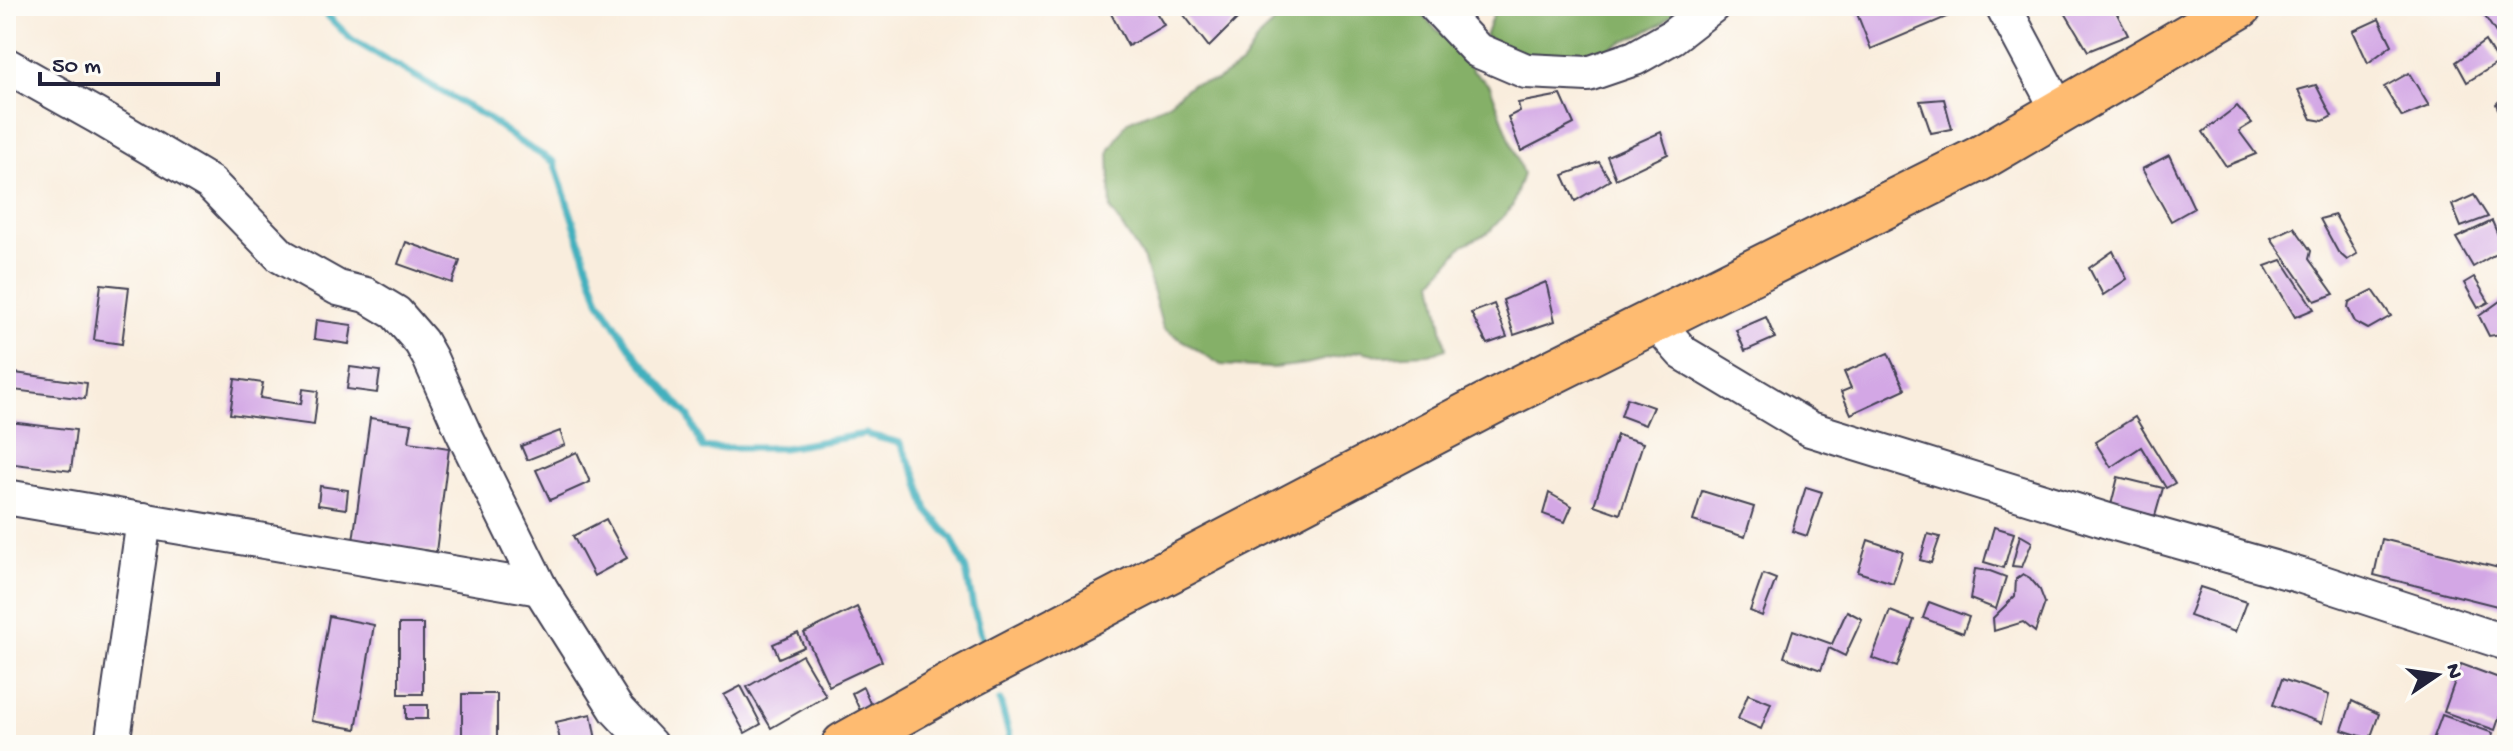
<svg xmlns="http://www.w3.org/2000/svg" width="2513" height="751" font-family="'Gochi Hand',sans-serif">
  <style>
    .forest { fill: #85b068; stroke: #546952; stroke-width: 2 }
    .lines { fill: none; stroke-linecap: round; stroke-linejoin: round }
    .stream { stroke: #42b0be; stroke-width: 7 }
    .building { fill: #d3a7e5 }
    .minor-casing { stroke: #424053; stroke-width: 38 }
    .major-casing { stroke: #424053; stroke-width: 48 }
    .minor { stroke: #fff; stroke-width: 34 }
    .major { stroke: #febb71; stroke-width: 44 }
  </style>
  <rect width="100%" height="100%" fill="#fdfcf7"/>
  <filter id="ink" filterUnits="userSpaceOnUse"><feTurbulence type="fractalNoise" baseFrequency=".0125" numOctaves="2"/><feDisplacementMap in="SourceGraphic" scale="16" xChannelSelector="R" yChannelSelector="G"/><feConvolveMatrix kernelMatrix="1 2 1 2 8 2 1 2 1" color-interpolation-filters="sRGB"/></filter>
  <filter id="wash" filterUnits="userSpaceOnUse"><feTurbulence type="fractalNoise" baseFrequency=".006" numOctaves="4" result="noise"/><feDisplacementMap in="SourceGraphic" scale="32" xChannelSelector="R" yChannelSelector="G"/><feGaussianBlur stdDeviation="1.8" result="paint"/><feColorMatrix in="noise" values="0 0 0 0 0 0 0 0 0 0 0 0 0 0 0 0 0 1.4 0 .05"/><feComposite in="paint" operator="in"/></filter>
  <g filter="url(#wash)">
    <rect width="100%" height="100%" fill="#f9eddd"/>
    <!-- forest -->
    <g class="forest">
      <path d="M1288 6H1414L1436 29 1460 49 1473 71 1490 86 1523 174 1512 207 1488 233 1463 245 1433 281 1446 349 1429 354 1382 356 1361 351 1306 364 1273 368 1221 365 1163 328 1144 260 1111 210 1109 151 1128 121 1167 104 1192 84 1216 81 1241 65 1259 37 1287 11Z"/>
      <path d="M1496 6H1681L1662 24 1592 56 1542 61 1485 37Z"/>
    </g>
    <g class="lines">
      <!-- stream -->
      <g class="stream">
        <path d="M312 6 325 13 351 39 486 117 520 142 554 162 599 300 638 359 688 415 703 448H784L865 434 900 443 917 477 927 510 952 539 966 570 973 606 985 649"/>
        <path d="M1000 701 1012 745"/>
      </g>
    </g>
    <g id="blocks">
      <!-- building -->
      <g class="building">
        <path d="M1107 6H1152L1164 25 1128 46Z"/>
        <path d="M1177 6H1238L1242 14 1209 47Z"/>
        <path d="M1854 6H1959L1963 10 1871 49Z"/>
        <path d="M2061 6H2113L2128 35 2088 51Z"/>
        <path d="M2478 6H2507V39L2502 42Z"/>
        <path d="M2379 19 2392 45 2368 63 2353 31Z"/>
        <path d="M2485 41 2498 63 2467 82 2456 62Z"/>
        <path d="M2409 73 2429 106 2402 117 2384 87Z"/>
        <path d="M2316 85 2332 116 2323 121 2312 119 2298 90Z"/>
        <path d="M2507 94V118L2503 121 2496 104Z"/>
        <path d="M1561 95 1574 124 1521 151 1508 117 1520 111 1518 103Z"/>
        <path d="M1944 99 1952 129 1931 133 1920 101Z"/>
        <path d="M2237 106 2252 123 2239 131 2256 154 2226 166 2203 132Z"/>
        <path d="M1661 132 1668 154 1616 179 1607 156Z"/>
        <path d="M2169 155 2194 208 2171 221 2142 169Z"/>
        <path d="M1599 162 1610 180 1575 201 1563 175Z"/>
        <path d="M2474 195 2488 217 2461 227 2452 205Z"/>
        <path d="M2335 215 2357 254 2347 260 2338 252 2320 219Z"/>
        <path d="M2492 221 2504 249 2473 267 2456 238Z"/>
        <path d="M2294 227 2311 251 2309 259 2334 294 2315 301 2271 238Z"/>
        <path d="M406 242 460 261 452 283 398 264Z"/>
        <path d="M2113 251 2127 279 2103 295 2089 268Z"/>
        <path d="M2282 260 2314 309 2295 317 2265 266Z"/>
        <path d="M2474 277 2489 302 2478 308 2464 283Z"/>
        <path d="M1546 282 1555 321 1514 335 1503 300Z"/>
        <path d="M101 284 129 287 122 344 94 340Z"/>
        <path d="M2373 290 2391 316 2368 329 2355 322 2348 308 2349 302Z"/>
        <path d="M2507 296V333L2489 336 2479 316Z"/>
        <path d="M1494 304 1507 337 1487 344 1471 313Z"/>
        <path d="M1766 317 1775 338 1745 351 1736 330Z"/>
        <path d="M316 320 352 325 349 344 314 339Z"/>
        <path d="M1888 353 1905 389 1851 414 1841 392 1851 388 1844 372Z"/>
        <path d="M350 367 380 371 377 393 347 389Z"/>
        <path d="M15 373 87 383 85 399 13 390Z"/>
        <path d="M235 379 263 383 260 398 301 404 303 389 318 391 314 425 230 414Z"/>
        <path d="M1627 398 1653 407 1645 425 1621 416Z"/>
        <path d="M2135 417 2175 483 2166 488 2141 447 2111 467 2095 442Z"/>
        <path d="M370 418 412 424 409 442 449 448 436 552 353 541Z"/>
        <path d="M10 422 76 430 71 471 6 463Z"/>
        <path d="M560 431 565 445 527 460 521 446Z"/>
        <path d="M1617 435 1643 443 1620 514 1594 505Z"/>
        <path d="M577 452 590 482 550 500 536 470Z"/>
        <path d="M2118 477 2163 488 2155 516 2111 505Z"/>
        <path d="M320 486 348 490 346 509 318 505Z"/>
        <path d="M1806 487 1822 492 1807 536 1792 531Z"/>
        <path d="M1702 491 1754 507 1745 537 1693 521Z"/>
        <path d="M1549 493 1572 506 1565 522 1543 514Z"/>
        <path d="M606 519 627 558 594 576 573 536Z"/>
        <path d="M1994 527 2014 533 2004 568 1984 562Z"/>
        <path d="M1928 534 1940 537 1931 563 1920 560Z"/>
        <path d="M2020 535 2032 542 2022 567 2012 566Z"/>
        <path d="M2382 539 2507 570 2505 608 2374 575Z"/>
        <path d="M1868 540 1903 552 1893 583 1858 572Z"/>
        <path d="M1975 569 1990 571 2006 577 1996 609 1970 599Z"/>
        <path d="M1763 574 1776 579 1762 616 1750 611Z"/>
        <path d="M2023 574 2030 578 2040 590 2045 603 2035 632 2023 622 1994 631 1993 618 2015 596 2016 579Z"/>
        <path d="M2200 587 2246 602 2235 632 2189 616Z"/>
        <path d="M1929 602 1969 617 1963 633 1923 618Z"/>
        <path d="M857 607 882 661 829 686 804 633Z"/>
        <path d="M1847 611 1862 619 1845 656 1829 648 1821 670 1784 657 1793 630 1832 644Z"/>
        <path d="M1890 611 1914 620 1897 667 1872 658Z"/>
        <path d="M329 616 374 625 356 729 311 721Z"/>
        <rect x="399" y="624" width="24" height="70"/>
        <path d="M798 633 804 647 779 658 773 644Z"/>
        <path d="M802 655 826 696 771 728 747 687Z"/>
        <path d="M2461 664 2507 681V695L2495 730 2444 712Z"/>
        <path d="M2282 679 2329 695 2322 723 2273 705Z"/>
        <path d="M741 686 761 724 745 733 724 695Z"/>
        <path d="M863 687 873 710 862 715 852 693Z"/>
        <rect x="462" y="694" width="35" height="51"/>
        <path d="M1748 694 1771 703 1761 729 1738 719Z"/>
        <path d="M2352 701 2379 714 2370 739 2342 730Z"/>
        <rect x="406" y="705" width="22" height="14"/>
        <path d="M591 714 597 745H561L556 722Z"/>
        <path d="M2442 715 2493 733 2489 745H2431Z"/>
      </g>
    </g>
  </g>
  <g filter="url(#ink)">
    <use href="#blocks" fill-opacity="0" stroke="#424053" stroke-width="2"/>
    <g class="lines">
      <!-- minor casing -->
      <g class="minor-casing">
        <g id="minor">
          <path d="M1436 6 1477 50 1526 71 1588 74 1635 58 1672 37 1712 6"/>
          <path d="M2003 6 2059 111"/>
          <path d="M6 65 97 116 210 183 281 256 338 288 366 295 396 313 421 342 430 358 463 432 540 588 617 710 650 745"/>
          <path d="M1654 320 1683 353 1810 429 2118 524 2302 576 2507 643"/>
          <path d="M6 497 540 588"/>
          <path d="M112 745 144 520"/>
        </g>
      </g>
      <!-- major casing -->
      <g class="major-casing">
        <path id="major" d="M844 745 964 678 1496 400 1979 159 2240 6"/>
      </g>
      <!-- minor -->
      <use href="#minor" class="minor"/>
      <!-- major -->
      <use href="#major" class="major"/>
    </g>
  </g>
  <!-- margin -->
  <rect width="2513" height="751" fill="none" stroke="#fdfcf7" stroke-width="32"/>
  <!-- north arrow -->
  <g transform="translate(2437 675) rotate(77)" stroke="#fdfcf7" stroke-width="6" paint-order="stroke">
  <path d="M0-6L14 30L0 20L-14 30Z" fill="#22223b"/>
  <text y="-12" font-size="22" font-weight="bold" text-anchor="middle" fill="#22223b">N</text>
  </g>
  <!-- scale -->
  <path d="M40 72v12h178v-12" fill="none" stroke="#22223b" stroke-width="4"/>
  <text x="52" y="72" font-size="24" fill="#22223b" stroke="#fdfcf7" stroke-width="6" paint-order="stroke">50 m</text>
</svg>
